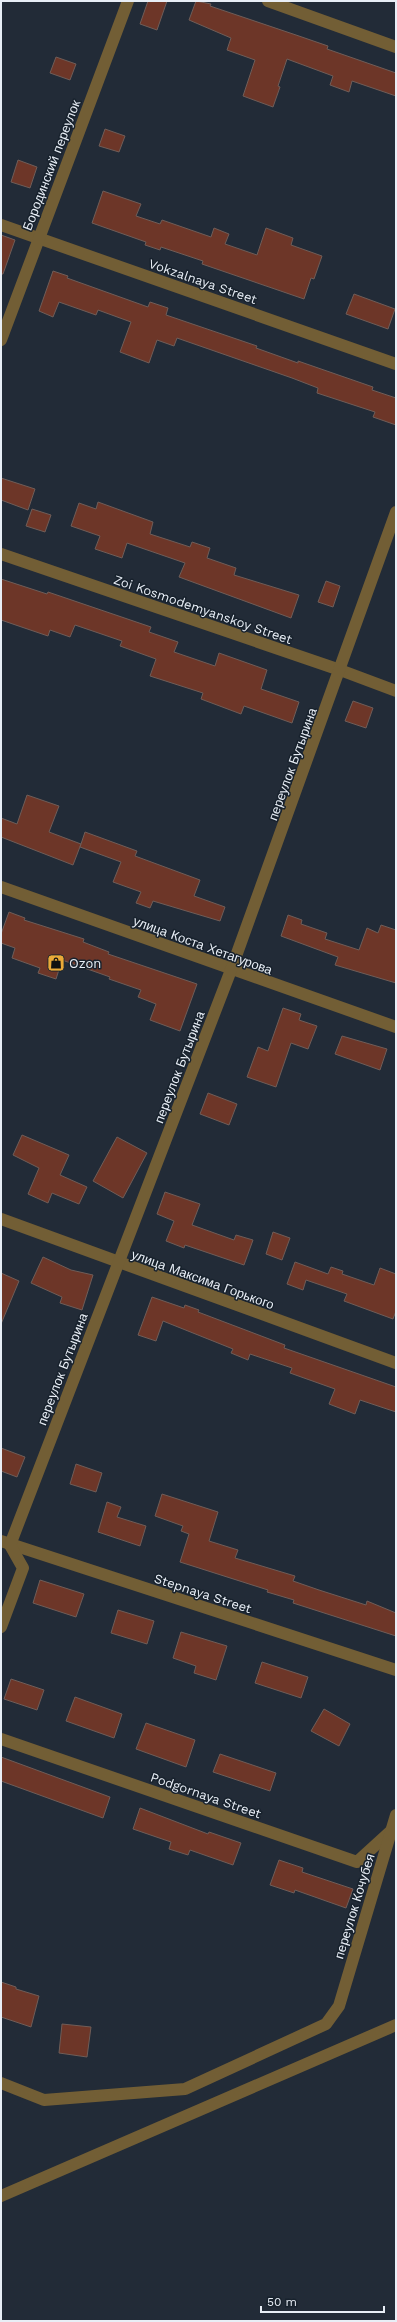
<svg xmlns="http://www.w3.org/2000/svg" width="397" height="2322" font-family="'Work Sans',sans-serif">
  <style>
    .building { fill: #6d3628; stroke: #6f5d58 }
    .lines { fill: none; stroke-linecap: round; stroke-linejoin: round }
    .minor { stroke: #725e35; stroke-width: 12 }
    .labels { text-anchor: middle; stroke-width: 3; stroke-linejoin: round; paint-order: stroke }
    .street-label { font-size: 13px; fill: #e8eef6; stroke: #18222d }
    .poi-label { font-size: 13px; fill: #e8eef6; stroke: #18222d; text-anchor: start }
  </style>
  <rect width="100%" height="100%" fill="#222b37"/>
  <!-- building -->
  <g class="building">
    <path d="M148 1H167L157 30 140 24Z"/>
    <path d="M196 1 211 4 210 6 296 35 328 46 327 49 396 73V96L352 81 349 92 330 85 333 76 287 59 278 86 280 87 273 107 243 96 255 60 227 50 231 38 189 20Z"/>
    <path d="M56 57 76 64 70 80 50 73Z"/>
    <path d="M105 129 125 136 119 152 99 146Z"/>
    <path d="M18 160 37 167 30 188 11 182Z"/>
    <path d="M103 191 141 204 136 216 160 224 162 220 211 237 214 228 229 234 225 244 257 255 266 228 293 238 291 245 322 256 314 279 311 278 304 299 202 264 203 261 161 247 160 250 145 245 146 242 92 223Z"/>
    <path d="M1 235 15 240 3 274H1Z"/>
    <path d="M53 271 68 276 67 278 148 307 150 302 168 308 166 315 257 346 256 348 298 363V361L373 387 372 390 396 398V425L373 417 375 412 317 393 318 388 292 378 177 338 174 346 157 340 149 363 120 352 131 322 98 310 96 315 59 302 53 317 39 311Z"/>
    <path d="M354 294 395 309 388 329 346 314Z"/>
    <path d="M1 478 35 489 28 510 1 500Z"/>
    <path d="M98 502 153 522 150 534 190 547 192 542 210 548 207 558 236 568 234 575 299 595 291 618 179 577 185 563 127 543 122 558 95 549 100 536 71 526 79 503 96 509Z"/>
    <path d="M32 509 51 515 45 532 26 526Z"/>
    <path d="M1 579 47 594 48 592 151 627 149 632 178 642 174 652 215 666 219 653 267 670 261 689 299 702 292 723 244 706 241 714 201 699 203 693 150 676 156 659 120 646 122 641 75 625 70 637 50 630 48 636 1 620Z"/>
    <path d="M326 581 340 586 333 607 318 602Z"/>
    <path d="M353 701 373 708 366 728 345 721Z"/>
    <path d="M27 795 59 806 49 832 81 844 73 865 1 837V818L17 824Z"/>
    <path d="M85 832 137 851 135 856 200 880 194 896 225 907 220 921 153 901 150 908 136 903 141 892 113 882 121 862 80 847Z"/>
    <path d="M9 912 25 918 24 920 84 939 83 942 109 952 108 954 197 984 180 1031 150 1020 156 1004 138 997 141 990 109 979 110 977 62 960 56 979 38 973 40 968 12 958 15 948 1 943V934Z"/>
    <path d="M288 915 302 920 301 924 327 933 325 939 359 950 367 928 378 933 381 925 396 930V983L335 965 338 957 281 936Z"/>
    <path d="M283 1008 301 1014 299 1020 317 1026 308 1049 291 1043 276 1087 247 1077 258 1047 268 1051Z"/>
    <path d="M342 1036 387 1049 380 1070 335 1054Z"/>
    <path d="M208 1093 237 1104 229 1125 200 1114Z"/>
    <path d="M22 1135 69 1155 60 1175 87 1187 79 1204 52 1193 48 1203 28 1194 39 1168 13 1155Z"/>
    <path d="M117 1137 147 1153 123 1198 93 1181Z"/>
    <path d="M165 1192 200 1204 192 1225 234 1240 236 1235 253 1240 244 1265 185 1245 184 1248 166 1241 174 1221 157 1214Z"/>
    <path d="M273 1232 290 1238 282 1260 266 1254Z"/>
    <path d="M43 1257 71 1270 93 1275 82 1310 60 1303 62 1297 31 1283Z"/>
    <path d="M295 1262 328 1274 331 1267 343 1271 342 1274 374 1285 380 1268 396 1274V1311L393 1319 344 1301 347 1294 306 1280 303 1290 287 1284Z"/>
    <path d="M1 1273 19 1281 1 1324Z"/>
    <path d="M152 1297 184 1308 185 1305 199 1310 198 1312 285 1345 284 1348 396 1387V1412L360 1400 355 1414 329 1404 335 1389 290 1373 292 1368 250 1354 248 1360 231 1353 233 1349 163 1321 156 1341 138 1335Z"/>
    <path d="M1 1448 25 1457 17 1477 1 1471Z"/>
    <path d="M76 1464 102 1473 96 1492 70 1484Z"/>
    <path d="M162 1494 218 1512 209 1541 238 1550 235 1558 295 1576 293 1581 319 1590 366 1605 367 1601 396 1613V1636L293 1603 294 1600 267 1592 268 1590 180 1562 189 1534 181 1531 183 1526 155 1516Z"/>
    <path d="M107 1502 121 1507 117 1517 146 1526 140 1546 98 1532Z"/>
    <path d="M40 1580 84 1594 76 1617 33 1603Z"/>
    <path d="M118 1610 154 1621 147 1644 111 1633Z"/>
    <path d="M181 1632 227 1646 216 1680 194 1673 196 1666 173 1658Z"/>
    <path d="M262 1662 308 1677 301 1698 255 1683Z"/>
    <path d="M11 1679 44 1690 37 1710 4 1699Z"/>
    <path d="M75 1697 122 1714 114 1738 66 1721Z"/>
    <path d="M324 1709 350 1724 339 1746 311 1731Z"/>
    <path d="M146 1723 195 1740 186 1767 136 1749Z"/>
    <path d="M220 1754 276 1773 270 1791 213 1772Z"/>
    <path d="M1 1757 110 1797 103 1818 1 1781Z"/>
    <path d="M140 1808 208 1834 209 1832 241 1843 233 1865 190 1850 188 1855 169 1849 171 1842 133 1829Z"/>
    <path d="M279 1860 303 1868 302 1872 353 1889 346 1908 295 1890 294 1893 270 1885Z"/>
    <path d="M1 1982 16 1987V1989L39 1996 31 2027 1 2017Z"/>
    <path d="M62 2024 91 2027 87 2057 59 2053Z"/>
  </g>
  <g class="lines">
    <!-- minor -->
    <g class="minor">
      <path d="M268 1 396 47"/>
      <path d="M1 225 396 364"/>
      <path d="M1 340 128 1"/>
      <path d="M1 554 340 670 396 691"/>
      <path d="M1 887 396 1027"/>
      <path d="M1 1219 396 1363"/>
      <path d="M1 1541 396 1670"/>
      <path d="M1 1627 23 1568 10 1545 231 970 396 512"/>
      <path d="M1 1739 357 1862 391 1831"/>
      <path d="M1 2083 44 2100 185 2089 326 2024 339 2006 396 1815"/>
      <path d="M1 2196 396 2025"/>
    </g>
  </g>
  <!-- icons -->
  <defs>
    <g id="shop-square" transform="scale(0.9)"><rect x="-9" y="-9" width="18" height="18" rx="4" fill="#eaaa38" stroke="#18222d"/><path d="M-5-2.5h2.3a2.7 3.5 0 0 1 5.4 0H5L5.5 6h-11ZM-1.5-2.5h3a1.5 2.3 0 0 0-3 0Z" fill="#111"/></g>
  </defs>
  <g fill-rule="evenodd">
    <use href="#shop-square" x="56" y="963"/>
  </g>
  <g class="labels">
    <!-- street labels -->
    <g class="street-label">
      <text transform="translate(51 165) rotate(-69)" y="5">Бородинский переулок</text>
      <text transform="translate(203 281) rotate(19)" y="5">Vokzalnaya Street</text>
      <text transform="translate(203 609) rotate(19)" y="5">Zoi Kosmodemyanskoy Street</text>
      <text transform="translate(292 764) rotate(-70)" y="5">переулок Бутырина</text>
      <text transform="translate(203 945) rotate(20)" y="5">улица Коста Хетагурова</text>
      <text transform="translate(179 1067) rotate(-69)" y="5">переулок Бутырина</text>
      <text transform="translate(203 1279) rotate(20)" y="5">улица Максима Горького</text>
      <text transform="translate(62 1369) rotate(-69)" y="5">переулок Бутырина</text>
      <text transform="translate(203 1593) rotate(18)" y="5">Stepnaya Street</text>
      <text transform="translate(206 1795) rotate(19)" y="5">Podgornaya Street</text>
      <text transform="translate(354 1906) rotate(-73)" y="5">переулок Кочубея</text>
    </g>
    <!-- poi labels -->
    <g class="poi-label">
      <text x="69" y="968">Ozon</text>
    </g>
  </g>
  <!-- border -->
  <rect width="397" height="2322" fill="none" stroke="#e8eef6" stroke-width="4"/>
  <!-- scale -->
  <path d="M261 2306v6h123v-6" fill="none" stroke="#e8eef6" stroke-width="2"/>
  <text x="267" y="2306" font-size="12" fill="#e8eef6" stroke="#18222d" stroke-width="3" paint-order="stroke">50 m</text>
</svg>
